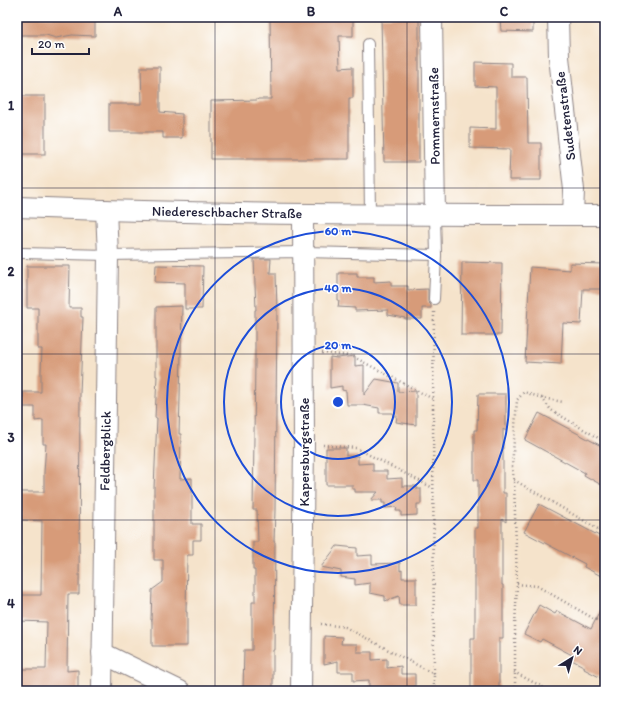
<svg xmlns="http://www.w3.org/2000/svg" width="622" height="708" font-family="Itim,sans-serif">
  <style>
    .building { fill: #d79b79 }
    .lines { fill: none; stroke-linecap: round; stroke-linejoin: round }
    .service-casing { stroke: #8c8283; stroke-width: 12 }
    .minor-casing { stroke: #8c8283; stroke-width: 22 }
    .path { stroke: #8c8283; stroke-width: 2.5; stroke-dasharray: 1 3; stroke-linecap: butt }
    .service { stroke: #fff; stroke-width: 10 }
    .minor { stroke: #fff; stroke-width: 20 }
    .grid { fill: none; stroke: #22223b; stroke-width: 1; stroke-opacity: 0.55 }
    .ring { fill: none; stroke: #1d4ed8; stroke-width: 2 }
    .labels { text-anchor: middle; stroke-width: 3; stroke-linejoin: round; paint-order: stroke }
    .street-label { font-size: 14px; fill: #22223b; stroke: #fff }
    .centre { fill: #1d4ed8; stroke: #fff; stroke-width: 2 }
    .ring-label { font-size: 12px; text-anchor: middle; font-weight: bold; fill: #1d4ed8; stroke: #fff; stroke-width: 3; stroke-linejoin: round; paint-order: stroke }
    .neatline { fill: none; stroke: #22223b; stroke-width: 1.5 }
    .grid-label { font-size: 13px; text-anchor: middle; font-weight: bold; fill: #22223b }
  </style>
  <rect width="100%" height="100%" fill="#fff"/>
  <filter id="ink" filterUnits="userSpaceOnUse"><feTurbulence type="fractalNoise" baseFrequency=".025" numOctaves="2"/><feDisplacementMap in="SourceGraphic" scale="8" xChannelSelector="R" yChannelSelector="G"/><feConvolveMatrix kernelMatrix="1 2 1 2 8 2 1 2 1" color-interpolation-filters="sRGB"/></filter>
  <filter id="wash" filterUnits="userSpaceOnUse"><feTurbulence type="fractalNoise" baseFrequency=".012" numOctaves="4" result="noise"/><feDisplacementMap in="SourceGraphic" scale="16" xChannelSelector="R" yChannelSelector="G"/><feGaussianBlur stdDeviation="0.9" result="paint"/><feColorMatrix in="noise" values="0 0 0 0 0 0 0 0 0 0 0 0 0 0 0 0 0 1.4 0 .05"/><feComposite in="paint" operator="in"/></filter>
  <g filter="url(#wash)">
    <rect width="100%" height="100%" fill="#f5e3cb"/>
    <g id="blocks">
      <!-- building -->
      <g class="building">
        <path d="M17 17H95V36L72 35 56 38 46 35H17Z"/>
        <path d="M270 17H353V36H339L340 68 353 67V98H349V159H211V101L257 100 258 99H271Z"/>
        <path d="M381 17H419V162H384Z"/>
        <path d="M500 17H533V32L501 31Z"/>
        <path d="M475 62 511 63V77H527L528 143H541V180H509L510 149 470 148V128L496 129V87L475 86Z"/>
        <path d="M141 67H160V112L182 114V138H163V132H109V104H142Z"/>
        <rect x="18" y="96" width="27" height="58"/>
        <path d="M254 259H271L270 273H276L277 312 275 510 274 542H275L274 650H273V691H243L244 650H252V602H255V570H253V542H258L257 510H253L255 362V310H256Z"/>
        <path d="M462 262 502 263 501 335H461Z"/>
        <path d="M570 263 605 264V289H583L581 324 563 323 561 364 525 362 530 267 570 270Z"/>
        <path d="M156 265 203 266 202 309H185V283L155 282Z"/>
        <path d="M27 266H70L69 308H81V317H83L80 394 79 594H68L67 671 78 670V691H17V671H20V669H46L47 622 19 621V595H41L42 521 21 520V508H17V492H44V472L46 444H43V420L35 421V407H23V392H41V371L42 349H38V308H27Z"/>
        <path d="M338 273H357V277H374V282L391 281V286H408V290L428 289V302L431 305V308H422V319H405V318L388 315V310L355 311V308L338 307 339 301H338Z"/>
        <path d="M182 306 180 398 179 434H181L180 479 192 478V524H201V540H193V555H187L186 612H187V646H152V620H151L152 590 163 582V560H154V488L157 418H155L157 376H156V307Z"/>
        <path d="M355 356V366L364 365V395L376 379 398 383V392L416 391V425L396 422 397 416H393V413H379V408L363 405H347L346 391 342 390V386L330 388V357L337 358Z"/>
        <path d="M478 394H506V431L503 429V493H506V522L502 519V585H503V638H499V691H475V689H471V638H475V528H478V480H474V430H477Z"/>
        <path d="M539 413 605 448V487L584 475 585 473 525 440Z"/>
        <path d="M326 448H346V456H358V464L373 463V471H387V479L402 478V486H417V489H421V504H417V515L401 516V511H396L397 507 385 508V503H382V500H371L378 492H355V489H352V485H326Z"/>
        <path d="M539 504 605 539V578L584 567 585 564 524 532Z"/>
        <path d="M337 546 357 548V556L372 555V564L400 563V571L402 570V578H416V605H400L399 596 385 601V596L370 593V583L355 585V579L341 577V571L321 567Z"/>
        <path d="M605 601V680L584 669 585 667 570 659 572 655 542 639 540 642 524 634 539 605 555 614 557 611 591 629Z"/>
        <path d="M324 636 342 637 341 644H357V652H372V660L387 659V668L401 666V674H415V691H383V688H369V680L353 681V672H338V661L324 664Z"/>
      </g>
    </g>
  </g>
  <g filter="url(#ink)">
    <use href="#blocks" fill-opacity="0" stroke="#8c8283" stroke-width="1"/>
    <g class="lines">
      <!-- service casing -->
      <g class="service-casing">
        <g id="service">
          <path d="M368 44 370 215"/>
          <path d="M22 253 108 255 304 252 436 255"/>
          <path d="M434 299 436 255 435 215"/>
        </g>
      </g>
      <!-- minor casing -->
      <g class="minor-casing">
        <g id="minor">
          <path d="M432 17 435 215"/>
          <path d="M558 17 559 57 574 190 573 215"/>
          <path d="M17 207C213 215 409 215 605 215"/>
          <path d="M102 653 180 691"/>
          <path d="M102 691 108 255 106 210"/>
          <path d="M301 691 304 443 303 214"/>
        </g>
      </g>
      <!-- path -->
      <g class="path">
        <path d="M434 312 433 399 434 691"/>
        <path d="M322 353 352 356 433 399"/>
        <path d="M542 398 551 410 605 442"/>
        <path d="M323 445 356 448 433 488"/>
        <path d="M514 480 605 533"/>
        <path d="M517 584 537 586 605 625"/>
        <path d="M321 624 345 627 434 674"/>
        <path d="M514 672 550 691"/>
        <path d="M515 691V626L517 584 514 480 512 467 517 400 524 392 542 398 563 402"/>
      </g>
      <!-- service -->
      <use href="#service" class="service"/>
      <!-- minor -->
      <use href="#minor" class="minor"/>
    </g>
  </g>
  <!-- grid -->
  <path class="grid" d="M215 17V691M407 17V691M17 188H605M17 354H605M17 520H605"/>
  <!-- distance rings -->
  <g class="ring">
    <circle cx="338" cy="402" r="57"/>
    <circle cx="338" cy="402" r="114"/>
    <circle cx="338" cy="402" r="171"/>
  </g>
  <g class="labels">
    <!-- street labels -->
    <g class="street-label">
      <text transform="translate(434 116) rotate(-91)" y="5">Pommernstraße</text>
      <text transform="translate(565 116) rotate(-97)" y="5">Sudetenstraße</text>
      <text transform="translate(227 212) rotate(1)" y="5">Niedereschbacher Straße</text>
      <text transform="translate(105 451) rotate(-89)" y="5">Feldbergblick</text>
      <text transform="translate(304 452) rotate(-90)" y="5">Kapersburgstraße</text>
    </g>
  </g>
  <circle cx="338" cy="402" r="6" class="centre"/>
  <g class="ring-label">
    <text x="338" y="235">60 m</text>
    <text x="338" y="292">40 m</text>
    <text x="338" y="349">20 m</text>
  </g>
  <!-- margin -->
  <rect width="622" height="708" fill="none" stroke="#fff" stroke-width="44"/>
  <!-- north arrow -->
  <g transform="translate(572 658) rotate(37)" stroke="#ffffff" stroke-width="3" paint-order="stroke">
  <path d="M0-3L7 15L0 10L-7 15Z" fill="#22223b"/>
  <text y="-6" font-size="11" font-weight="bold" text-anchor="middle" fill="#22223b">N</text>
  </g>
  <!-- scale -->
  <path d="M32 48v6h57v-6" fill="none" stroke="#22223b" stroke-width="2"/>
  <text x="38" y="48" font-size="12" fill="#22223b" stroke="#ffffff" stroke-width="3" paint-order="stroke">20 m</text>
  <rect x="22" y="22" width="578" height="664" class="neatline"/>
  <g class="grid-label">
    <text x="118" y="16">A</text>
    <text x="311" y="16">B</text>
    <text x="504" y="16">C</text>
    <text x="11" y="110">1</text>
    <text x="11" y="276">2</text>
    <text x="11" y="442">3</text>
    <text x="11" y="608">4</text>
  </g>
</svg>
